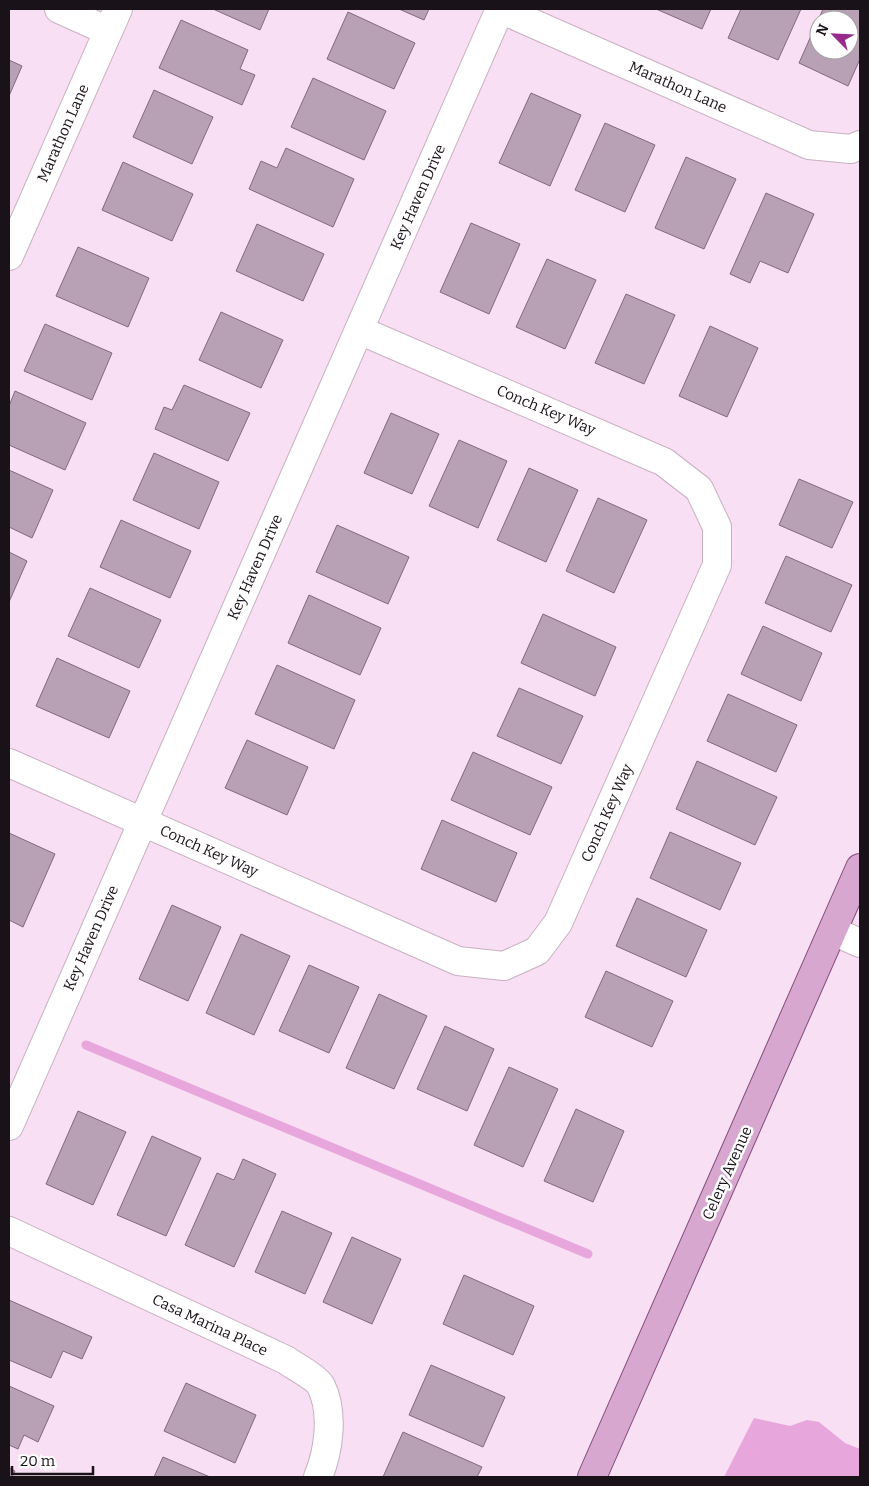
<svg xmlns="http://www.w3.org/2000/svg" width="869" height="1486" font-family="Bitter,serif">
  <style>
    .water { fill: #e7a6dc }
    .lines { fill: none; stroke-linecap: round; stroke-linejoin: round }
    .stream { stroke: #e7a6dc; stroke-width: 9 }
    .building { fill: #b9a1b5; stroke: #806a7c; fill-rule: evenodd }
    .minor-casing { stroke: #c8b0c3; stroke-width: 30 }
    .major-casing { stroke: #844d7c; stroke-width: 30 }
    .minor { stroke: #fff; stroke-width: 28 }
    .major { stroke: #d7a7d0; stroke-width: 28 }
    .labels { text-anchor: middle; stroke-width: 5; stroke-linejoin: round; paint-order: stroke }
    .street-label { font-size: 15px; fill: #1a1219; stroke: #fff }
  </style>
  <rect width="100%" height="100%" fill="#f8dff3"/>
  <!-- water -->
  <path class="water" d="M754 1418 790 1426 807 1420 819 1422 845 1443 860 1449V1477H724Z"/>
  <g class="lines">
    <!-- stream -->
    <path class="stream" d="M86 1045 588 1254"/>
  </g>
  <!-- building -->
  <g class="building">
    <path d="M213 9H269L260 30Z"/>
    <path d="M399 9H429L424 20Z"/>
    <path d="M656 9H711L702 29Z"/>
    <path d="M741 9H801L778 60 728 38Z"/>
    <path d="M823 9H860V59L848 86 799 63ZM819 20H849V50H819Z"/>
    <path d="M348 12 415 43 394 89 327 59Z"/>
    <path d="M181 20 248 50 240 69 255 75 242 105 159 68Z"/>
    <path d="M9 60 22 66 9 96Z"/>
    <path d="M313 78 386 111 364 160 291 127Z"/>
    <path d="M154 90 213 117 192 164 133 137Z"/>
    <path d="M531 93 581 115 550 186 499 163Z"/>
    <path d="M605 123 655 145 625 212 575 190Z"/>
    <path d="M286 148 354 179 333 227 249 189 261 161 277 168Z"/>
    <path d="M686 157 736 179 704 249 655 228Z"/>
    <path d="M123 162 193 194 172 241 102 210Z"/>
    <path d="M766 193 814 214 788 273 760 261 750 283 730 274Z"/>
    <path d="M471 223 520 244 489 314 440 292Z"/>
    <path d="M257 224 324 254 303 301 236 271Z"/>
    <path d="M78 247 149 278 128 327 56 296Z"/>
    <path d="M547 259 596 280 565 349 516 327Z"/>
    <path d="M626 294 675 315 644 384 595 363Z"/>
    <path d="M221 312 283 340 261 388 199 360Z"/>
    <path d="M45 324 112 353 92 400 24 371Z"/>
    <path d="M710 326 758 348 727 417 679 396Z"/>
    <path d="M184 385 250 413 228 461 155 429 164 407 172 410Z"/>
    <path d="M15 391 86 423 65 470 9 445V406Z"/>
    <path d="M391 413 439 434 412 494 364 473Z"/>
    <path d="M459 440 507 461 478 528 429 506Z"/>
    <path d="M154 453 219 482 199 529 133 500Z"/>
    <path d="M529 468 578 490 546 562 497 540Z"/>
    <path d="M9 470 53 490 32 538 9 527Z"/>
    <path d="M799 479 853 502 832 548 779 525Z"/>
    <path d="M598 498 647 520 614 593 566 571Z"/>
    <path d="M121 520 191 551 170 598 100 567Z"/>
    <path d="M337 525 409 557 388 604 316 572Z"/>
    <path d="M9 552 27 561 9 602Z"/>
    <path d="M786 556 852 585 831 632 765 603Z"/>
    <path d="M90 588 161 620 139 668 68 636Z"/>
    <path d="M309 595 381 628 360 675 288 643Z"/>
    <path d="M543 614 616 647 595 696 521 663Z"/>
    <path d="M763 626 822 653 801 701 741 674Z"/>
    <path d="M57 658 130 691 109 738 36 706Z"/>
    <path d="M277 665 355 700 334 749 255 714Z"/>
    <path d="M519 688 583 716 561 764 497 736Z"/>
    <path d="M728 694 797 725 776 772 707 741Z"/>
    <path d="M247 740 308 767 287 815 225 788Z"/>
    <path d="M473 752 552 787 530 835 451 800Z"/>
    <path d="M697 761 777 797 755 845 676 809Z"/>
    <path d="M442 820 517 853 496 902 421 869Z"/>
    <path d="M670 832 741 863 720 910 650 878Z"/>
    <path d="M9 833 55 854 23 927 9 920Z"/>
    <path d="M637 898 707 930 686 977 616 946Z"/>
    <path d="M172 905 221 927 188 1001 139 979Z"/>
    <path d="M241 934 290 956 254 1035 206 1013Z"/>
    <path d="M309 965 359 987 329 1053 279 1031Z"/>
    <path d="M606 971 673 1001 652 1047 585 1017Z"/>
    <path d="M379 994 427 1016 394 1089 346 1068Z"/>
    <path d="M445 1026 494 1049 467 1111 417 1089Z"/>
    <path d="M509 1067 558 1089 523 1167 474 1145Z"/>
    <path d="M576 1109 624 1131 593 1202 544 1181Z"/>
    <path d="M78 1111 126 1132 93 1205 46 1184Z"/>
    <path d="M152 1136 201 1158 166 1236 117 1215Z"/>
    <path d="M243 1159 276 1174 234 1267 185 1245 217 1173 234 1180Z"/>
    <path d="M282 1211 332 1233 305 1294 255 1272Z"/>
    <path d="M352 1237 401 1259 372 1324 323 1302Z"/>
    <path d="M464 1275 534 1306 513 1355 443 1324Z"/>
    <path d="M9 1300 92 1337 82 1359 63 1351 51 1378 9 1360Z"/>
    <path d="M431 1365 505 1397 483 1447 409 1415Z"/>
    <path d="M186 1383 256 1415 235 1463 164 1431Z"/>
    <path d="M9 1386 54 1406 38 1442 24 1435 18 1449 9 1445Z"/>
    <path d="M403 1432 482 1467 477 1477H383Z"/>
    <path d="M163 1457 210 1477H154Z"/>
    <path d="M9 1468 15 1471 12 1477H9Z"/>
  </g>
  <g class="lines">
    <!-- minor casing -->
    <g class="minor-casing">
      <g id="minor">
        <path d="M59 9 108 31"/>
        <path d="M500 9 809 145 851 149 860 145"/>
        <path d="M9 256 118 9"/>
        <path d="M9 763 458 961 504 966 537 951 558 923 717 565V527L699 489 664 462 359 330"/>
        <path d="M833 931 860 943"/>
        <path d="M9 1126 500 9"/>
        <path d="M9 1231 286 1360C294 1366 317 1378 321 1386 334 1412 329 1451 318 1477"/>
      </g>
    </g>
    <!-- major casing -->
    <g class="major-casing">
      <path id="major" d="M592 1477 860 868"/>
    </g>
    <!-- minor -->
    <use href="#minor" class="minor"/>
    <!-- major -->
    <use href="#major" class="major"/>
  </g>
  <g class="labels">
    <!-- street labels -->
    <g class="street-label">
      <text transform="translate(678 87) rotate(24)" y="5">Marathon Lane</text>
      <text transform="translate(63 133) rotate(-66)" y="5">Marathon Lane</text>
      <text transform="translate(418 197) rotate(-66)" y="5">Key Haven Drive</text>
      <text transform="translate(546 410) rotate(23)" y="5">Conch Key Way</text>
      <text transform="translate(255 567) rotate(-66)" y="5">Key Haven Drive</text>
      <text transform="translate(607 813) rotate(-66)" y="5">Conch Key Way</text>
      <text transform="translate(209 851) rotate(24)" y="5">Conch Key Way</text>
      <text transform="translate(91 938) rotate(-66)" y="5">Key Haven Drive</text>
      <text transform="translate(727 1173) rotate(-66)" y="5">Celery Avenue</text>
      <text transform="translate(210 1325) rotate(25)" y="5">Casa Marina Place</text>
    </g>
  </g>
  <!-- border -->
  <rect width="869" height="1486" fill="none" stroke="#1a1219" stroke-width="20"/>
  <!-- north arrow -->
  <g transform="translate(834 35) rotate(294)"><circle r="24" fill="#ffffff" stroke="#a3a0a3"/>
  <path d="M0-4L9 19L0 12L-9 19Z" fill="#972b8c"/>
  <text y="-8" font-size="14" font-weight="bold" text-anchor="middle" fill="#1a1219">N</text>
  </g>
  <!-- scale -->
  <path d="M12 1466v8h81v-8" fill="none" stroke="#1a1219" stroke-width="2.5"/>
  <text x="20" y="1466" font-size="15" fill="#1a1219" stroke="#ffffff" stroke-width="4" paint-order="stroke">20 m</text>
</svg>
